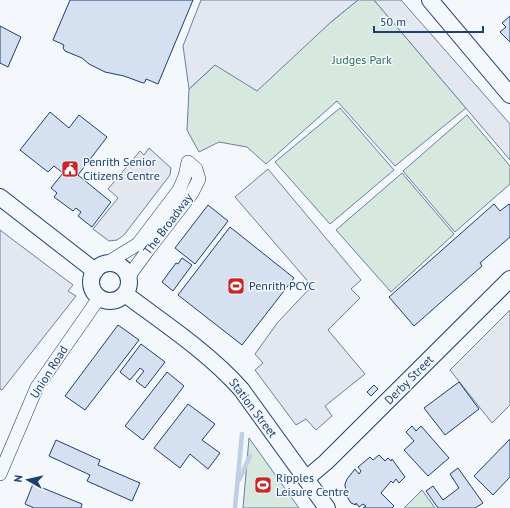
<svg xmlns="http://www.w3.org/2000/svg" width="510" height="508" font-family="'PT Sans',sans-serif">
  <style>
    .green { fill: #d7e8df; stroke: #687fa3 }
    .parking { fill: #e3e8f0; stroke: #687fa3 }
    .lines { fill: none; stroke-linecap: round; stroke-linejoin: round }
    .stream { stroke: #bed0e5; stroke-width: 4.5 }
    .building { fill: #d5e0f0; stroke: #1d3f73 }
    .minor-casing { stroke: #1d3f73; stroke-width: 14 }
    .tertiary-casing { stroke: #1d3f73; stroke-width: 18 }
    .minor { stroke: #f4f7fb; stroke-width: 13 }
    .tertiary { stroke: #f4f7fb; stroke-width: 16 }
    .labels { text-anchor: middle; stroke-width: 3; stroke-linejoin: round; paint-order: stroke }
    .park-label { font-size: 12px; fill: #2c6c60; stroke: #f4f7fb }
    .poi-label { font-size: 12px; fill: #1d3f73; stroke: #f4f7fb; text-anchor: start }
    .street-label { font-size: 12px; fill: #1d3f73; stroke: #f4f7fb }
  </style>
  <rect width="100%" height="100%" fill="#f4f7fb"/>
  <!-- green -->
  <g class="green">
    <path d="M358 0H374L466 108 395 166 337 101 266 164 247 147 219 142 199 152 187 130 189 89 215 65 331 22Z"/>
    <path d="M340 108 394 170 330 224 275 162Z"/>
    <path d="M467 115 510 166V184L455 232 403 171Z"/>
    <path d="M402 173 454 234 391 292 336 230Z"/>
    <path d="M249 438 299 508H243Z"/>
    <path d="M422 490 435 508H404Z"/>
  </g>
  <!-- parking -->
  <g class="parking">
    <path d="M201 0H358L331 22 257 91 215 65 189 89 183 46Z"/>
    <path d="M374 0H401L510 124V160Z"/>
    <path d="M149 148 171 168 170 175 124 235 117 240 109 241 93 229 118 198 108 189 140 151 144 155Z"/>
    <path d="M268 169 361 280 351 289 360 298 328 330 365 374 325 406 332 416 316 430 306 419 296 425 255 370 263 363 255 354 278 322 312 286 235 197Z"/>
    <path d="M0 230 73 285 68 291 76 296 2 390 0 389Z"/>
    <path d="M510 310V405L492 423 450 370Z"/>
  </g>
  <g class="lines">
    <!-- stream -->
    <g class="stream">
      <path d="M239 480 250 456"/>
      <path d="M235 508 242 434"/>
    </g>
  </g>
  <!-- building -->
  <g class="building">
    <path d="M70 0H193L158 84 146 79 145 82 143 83 124 76 105 72 89 64 82 58 65 51 63 48 64 45 53 40Z"/>
    <path d="M510 16V42L500 32 506 27 502 23Z"/>
    <path d="M0 26 21 37 8 67 0 63Z"/>
    <path d="M50 112 69 128 79 115 107 137 78 175 111 202 92 227 78 216 81 212 76 208 73 211 54 197 57 193 51 188 63 173 54 166 48 172 20 150Z"/>
    <path d="M494 204 500 211 509 204 510 205V237L480 263 482 266 414 326 389 297Z"/>
    <path d="M208 205 228 221 195 264 175 248Z"/>
    <path d="M230 227 294 278 242 345 178 295Z"/>
    <path d="M182 258 192 265 173 291 162 282 176 263 178 264Z"/>
    <path d="M118 325 139 340 85 410 65 396Z"/>
    <path d="M141 344 165 362 145 388 136 381 144 371 140 368 130 380 120 372Z"/>
    <path d="M167 372 184 386 143 440 125 426Z"/>
    <path d="M459 382 479 409 445 435 424 408Z"/>
    <path d="M374 385 378 389 371 396 367 392Z"/>
    <path d="M188 404 215 424 202 440 220 453 208 469 190 454 180 468 154 448Z"/>
    <path d="M412 426 416 431 421 426 449 458 428 476 404 450 414 441 406 432Z"/>
    <path d="M510 439V477L493 495 474 476Z"/>
    <path d="M56 440 100 460 98 465 140 483 132 501 87 481 90 475 49 456Z"/>
    <path d="M379 455 385 461 388 458 391 461 392 459 405 477 399 483 396 479 393 483 391 481 381 493 394 506 392 508H363L366 506 363 504 359 507 356 503V505L351 503 346 495 345 484 347 479 355 469 359 474 361 471 358 467 370 457 373 460Z"/>
    <path d="M458 468 483 503 475 508H438L426 491 433 486 443 500 459 488 450 474Z"/>
    <path d="M33 484 82 504 81 508H34L25 504Z"/>
  </g>
  <g class="lines">
    <!-- minor casing -->
    <g class="minor-casing">
      <g id="minor">
        <path d="M107 263 138 244 179 190 185 176 188 162 196 169 199 179 192 193 148 250 129 276"/>
        <path d="M0 474 37 387 99 298"/>
      </g>
    </g>
    <!-- tertiary casing -->
    <g class="tertiary-casing">
      <g id="tertiary">
        <path d="M430 0 510 95"/>
        <path d="M0 197 95 271"/>
        <circle cx="110" cy="282" r="19"/>
        <path d="M125 294C165 324 208 352 241 389L327 508"/>
        <path d="M306 479 326 462 510 279"/>
      </g>
    </g>
    <!-- minor -->
    <use href="#minor" class="minor"/>
    <!-- tertiary -->
    <use href="#tertiary" class="tertiary"/>
  </g>
  <!-- icons -->
  <defs>
    <g id="civic-square" transform="scale(0.9)"><rect x="-9" y="-9" width="18" height="18" rx="4" fill="#c62828" stroke="#f4f7fb"/><path d="M-.6-6.5H3V-4.5H.6V-3L4-1V1h2V6H-6V1h2V-1L-.6-3ZM-1.2 2.5V6h2.4V2.5Z" fill="#fff"/></g>
    <g id="stadium-square" transform="scale(0.9)"><rect x="-9" y="-9" width="18" height="18" rx="4" fill="#c62828" stroke="#f4f7fb"/><path d="M0-5a6.5 5 0 1 0 0 10a6.5 5 0 1 0 0-10ZM-3.5-1.8h7v3.6h-7Z" fill="#fff"/></g>
  </defs>
  <g fill-rule="evenodd">
    <use href="#civic-square" x="70" y="169"/>
    <use href="#stadium-square" x="236" y="286"/>
    <use href="#stadium-square" x="263" y="485"/>
  </g>
  <g class="labels">
    <!-- park labels -->
    <g class="park-label">
      <text x="362" y="64">Judges Park</text>
    </g>
    <!-- poi labels -->
    <g class="poi-label">
      <text x="83" y="166">Penrith Senior<tspan x="83" dy="14">Citizens Centre</tspan></text>
      <text x="249" y="290">Penrith PCYC</text>
      <text x="276" y="482">Ripples<tspan x="276" dy="14">Leisure Centre</tspan></text>
    </g>
    <!-- street labels -->
    <g class="street-label">
      <text transform="translate(168 224) rotate(-53)" y="4">The Broadway</text>
      <text transform="translate(49 372) rotate(-58)" y="4">Union Road</text>
      <text transform="translate(409 380) rotate(-45)" y="4">Derby Street</text>
      <text transform="translate(253 408) rotate(53)" y="4">Station Street</text>
    </g>
  </g>
  <!-- north arrow -->
  <g transform="translate(28 480) rotate(278)" stroke="#f4f7fb" stroke-width="3" paint-order="stroke">
  <path d="M0-3L7 15L0 10L-7 15Z" fill="#1d3f73"/>
  <text y="-6" font-size="11" font-weight="bold" text-anchor="middle" fill="#1d3f73">N</text>
  </g>
  <!-- scale -->
  <path d="M374 26v6h109v-6" fill="none" stroke="#1d3f73" stroke-width="2"/>
  <text x="380" y="26" font-size="12" fill="#1d3f73" stroke="#f4f7fb" stroke-width="3" paint-order="stroke">50 m</text>
</svg>
